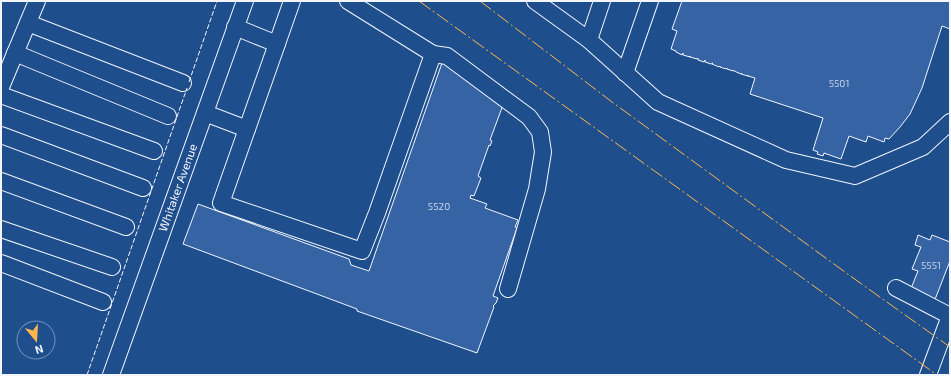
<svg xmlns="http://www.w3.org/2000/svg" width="951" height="376" font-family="'Exo 2',sans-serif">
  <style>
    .building { fill: #3563a3; stroke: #f2f6ff }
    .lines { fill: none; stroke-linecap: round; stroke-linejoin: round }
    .minor-casing { stroke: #f2f6ff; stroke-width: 18 }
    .minor { stroke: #1f4e8c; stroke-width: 16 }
    .fence { stroke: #f2f6ff; stroke-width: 1; stroke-dasharray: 5 2; stroke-linecap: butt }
    .power { stroke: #ffb74d; stroke-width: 1; stroke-dasharray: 14 3 2 3; stroke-linecap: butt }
    .labels { text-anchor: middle; stroke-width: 3; stroke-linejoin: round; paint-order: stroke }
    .number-label { font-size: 10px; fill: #c3d1e8 }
    .street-label { font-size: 12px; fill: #f2f6ff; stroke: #1f4e8c }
  </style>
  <rect width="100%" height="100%" fill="#1f4e8c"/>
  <!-- building -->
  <g class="building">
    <path d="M682 1H950V29L942 26 922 88 910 114 900 127 889 139 885 138 884 142 868 136 866 142 849 136 841 159 824 153 823 156 817 154 818 152 813 150 823 118 750 94 755 78 748 76V75V76L741 74 742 73 741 74 734 71V70L733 71 727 69V68L726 69 720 67V66L719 67 712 64 713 63 711 64 705 62V60L704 62 698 60V58L697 59 690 57V56V57L683 55V53L682 55 676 52V51L671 49 677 31 672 29Z"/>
    <path d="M442 63 445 64 503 105 490 140 492 141 490 146 489 145 478 176 481 178 474 196 471 195 470 198 487 204 485 208 518 220 515 227 517 228 493 296 498 298 496 303 493 306 494 307 477 353 357 311V309L183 244 198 204 349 259 351 265 369 271Z"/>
    <path d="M918 235 930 240 932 235 950 242V261L934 302 910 291 918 271 912 269 921 247 915 245Z"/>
  </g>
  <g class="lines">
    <!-- minor casing -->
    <g class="minor-casing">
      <g id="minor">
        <path d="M292 1 221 203 362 251 377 213 433 54 348 1"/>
        <path d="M535 1 589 40 602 1"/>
        <path d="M28 23 183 83"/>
        <path d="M235 27 277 44"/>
        <path d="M589 40 658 102 786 160 855 176 923 147 950 122"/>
        <path d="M15 53 168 116"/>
        <path d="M433 54 447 56 529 117 540 132 543 152 537 189 508 289"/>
        <path d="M625 73 650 1"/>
        <path d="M1 87 37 1"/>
        <path d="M1 95 154 151"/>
        <path d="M205 113 247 129"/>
        <path d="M1 135 143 188"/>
        <path d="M1 181 126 227"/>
        <path d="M1 229 112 267"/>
        <path d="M1 263 103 302"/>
        <path d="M896 288 950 316"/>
        <path id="s1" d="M111 375 245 1"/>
        <path d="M928 375 950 316"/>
      </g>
    </g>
    <!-- minor -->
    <use href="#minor" class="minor"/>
    <!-- fence -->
    <g class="fence">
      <path d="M189 82 217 1"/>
      <path d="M87 375 187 88"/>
    </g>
    <!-- power -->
    <g class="power">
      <path d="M419 1 937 375"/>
      <path d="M480 1 612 102 849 275 950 347"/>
    </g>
  </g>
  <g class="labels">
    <!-- number labels -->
    <g class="number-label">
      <text x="839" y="87">5501</text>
      <text x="439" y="210">5520</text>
      <text x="931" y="269">5551</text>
    </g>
    <!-- street labels -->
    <g class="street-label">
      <text dy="4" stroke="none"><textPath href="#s1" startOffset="199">Whitaker Avenue</textPath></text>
    </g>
  </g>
  <!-- border -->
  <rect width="951" height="376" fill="none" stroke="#f2f6ff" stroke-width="4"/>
  <!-- north arrow -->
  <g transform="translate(36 340) rotate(162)"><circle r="19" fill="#1f4e8c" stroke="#7391ba"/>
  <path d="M0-3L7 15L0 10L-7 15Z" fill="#ffb74d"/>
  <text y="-6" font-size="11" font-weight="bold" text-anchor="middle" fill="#f2f6ff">N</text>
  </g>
</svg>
